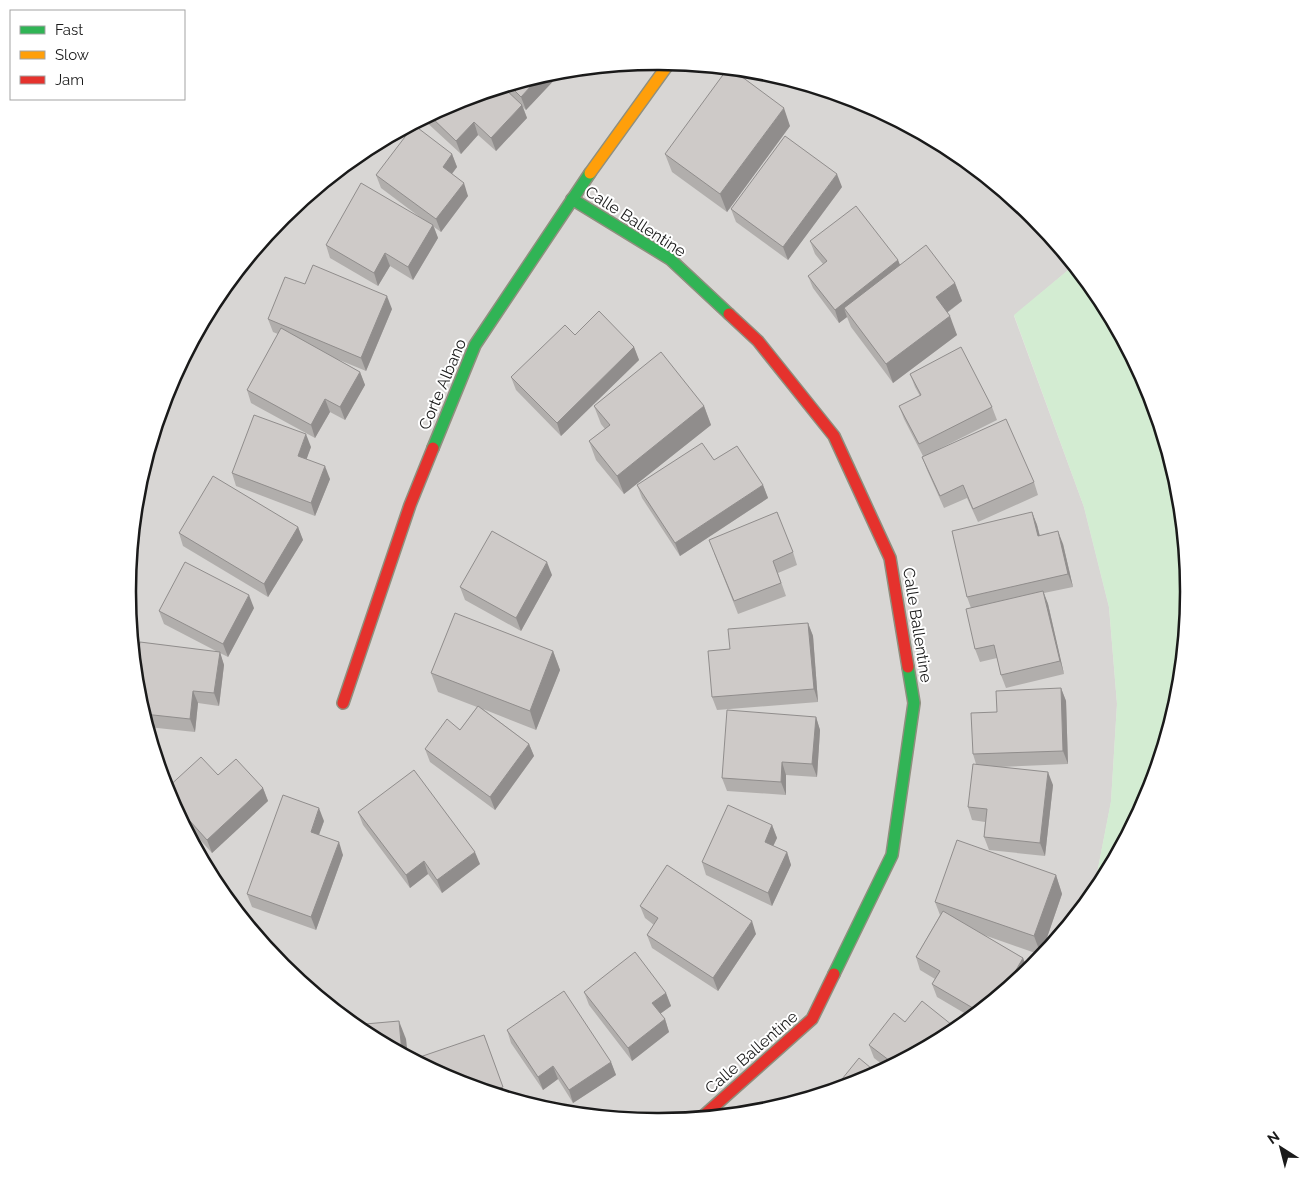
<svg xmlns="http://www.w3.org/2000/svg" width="1316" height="1183" font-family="Raleway,sans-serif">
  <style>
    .residential { fill: #d8d6d4 }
    .park { fill: #d3ecd2 }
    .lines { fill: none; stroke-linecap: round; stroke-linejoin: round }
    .fast-casing { stroke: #8f8f7e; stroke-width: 14 }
    .slow-casing { stroke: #8f8f7e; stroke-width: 14 }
    .jam-casing { stroke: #8f8f7e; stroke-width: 14 }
    .fast { stroke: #30b455; stroke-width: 11 }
    .slow { stroke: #ff9f0a; stroke-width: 11 }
    .jam { stroke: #e5322d; stroke-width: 11 }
    .wall { fill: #b1aeac }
    .shaded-wall { fill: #908d8c }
    .building { fill: #cecac8; stroke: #908d8c }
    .labels { text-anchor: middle; stroke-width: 4; stroke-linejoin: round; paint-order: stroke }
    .street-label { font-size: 16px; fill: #1a1a1a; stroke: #fff }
    .rim { fill: none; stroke: #1a1a1a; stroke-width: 2.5 }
  </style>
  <rect width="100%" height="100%" fill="#e9e6e3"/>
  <!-- residential -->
  <path class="residential" d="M658 61 762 71 861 102 953 151 1033 217 1073 266 1014 316 1084 507 1109 607 1117 704 1111 802 1093 894 1033 967 952 1033 861 1081 761 1112 658 1122 554 1112 455 1081 363 1032 283 966 217 886 168 794 138 695 128 591 138 488 168 388 217 297 283 216 364 150 455 102 555 71Z"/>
  <!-- park -->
  <path class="park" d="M1073 266 1099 297 1148 389 1178 488 1188 592 1178 695 1148 795 1099 886 1093 894 1111 801 1117 704 1109 607 1084 507 1014 315Z"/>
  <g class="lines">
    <!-- fast casing -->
    <g class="fast-casing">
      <g id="fast">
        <path d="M572 199 670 259 729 314"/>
        <path d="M433 448 475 345 590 173"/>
        <path d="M834 974 892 855 914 703 908 667"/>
      </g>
    </g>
    <!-- slow casing -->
    <g class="slow-casing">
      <path id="slow" d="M590 173 670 62"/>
    </g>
    <!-- jam casing -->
    <g class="jam-casing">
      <g id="jam">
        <path d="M729 314 758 341 834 436 890 558 908 667"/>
        <path d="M343 703 410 505 433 448"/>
        <path d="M701 1118 812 1019 834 974"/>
      </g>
    </g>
    <!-- fast -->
    <use href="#fast" class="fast"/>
    <!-- slow -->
    <use href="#slow" class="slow"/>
    <!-- jam -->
    <use href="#jam" class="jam"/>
  </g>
  <!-- wall -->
  <g class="wall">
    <path d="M555 71 559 75 526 110 523 107 527 118 496 151 478 135 461 154 423 119 455 102Z"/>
    <path d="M790 126 727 212 672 172 665 154Z"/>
    <path d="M452 154 457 167 452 174 468 196 441 232 434 227 438 238 413 280 390 266 378 286 330 258 326 245 425 221 381 188 376 175Z"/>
    <path d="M842 187 788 260 736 222 731 209Z"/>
    <path d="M810 241 898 260 900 265 955 283 962 301 947 313 957 335 893 383 851 327 847 317 839 323 813 288 808 276 823 264 815 254Z"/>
    <path d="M305 284 392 309 366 371 337 359 360 372 365 385 345 420 330 412 315 438 251 403 247 390 278 334 273 332 268 319Z"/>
    <path d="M575 335 634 347 639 360 561 436 516 390 511 377Z"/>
    <path d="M1139 372 1148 389 1150 397 1141 389 1136 376Z"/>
    <path d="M910 374 992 407 997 420 937 450 1034 482 1038 495 978 522 967 498 944 508 927 470 922 457 923 456 904 419 899 406 920 396 915 387Z"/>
    <path d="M594 406H704L711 425 624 494 596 460 589 441 605 429 601 424Z"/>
    <path d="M311 447 306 459 330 479 315 516 236 486 232 473Z"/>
    <path d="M714 460 763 485 768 498 680 556 642 498 637 485Z"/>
    <path d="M1032 512 1037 525 1040 536 1063 544 1073 587 1044 593 1048 604 1064 674 1006 688 1001 675 997 658 980 662 975 649 971 608 967 597Z"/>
    <path d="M298 527 303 540 268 597 183 546 179 533Z"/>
    <path d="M793 552 797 565 778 573 786 596 738 614 714 553Z"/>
    <path d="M552 575 521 631 465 600 460 587Z"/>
    <path d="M254 608 228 657 220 653 224 665 219 706 198 703 195 732 148 727 138 695 216 651 164 624 159 611Z"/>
    <path d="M808 623 813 636 818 702 717 710 712 697Z"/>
    <path d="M553 651 560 670 536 730 483 709 529 744 534 756 495 810 430 762 425 749 460 730 477 707 438 692 431 673Z"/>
    <path d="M1061 688 1066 701 1068 764 999 767 1053 785 1045 856 989 850 984 837 985 822 972 820 968 807 976 764 973 754 997 712Z"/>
    <path d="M816 717 820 730 817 777 786 775V795L727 791 722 778Z"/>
    <path d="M218 775 263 788 268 801 212 853 182 820 168 794Z"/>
    <path d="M358 812 480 864 442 893 428 874 410 888 363 825Z"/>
    <path d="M324 821 319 835 343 855 316 930 252 907 247 894Z"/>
    <path d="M772 825 777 838 773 846 787 852 791 865 772 906 706 875 702 862Z"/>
    <path d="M1056 875 1062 894 1041 955 984 935 1023 958 1028 971 971 1017 937 997 932 984 935 979 920 970 916 957 940 915 935 902Z"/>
    <path d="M640 906 756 934 718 991 652 948 647 935 654 925 645 918Z"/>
    <path d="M584 992 666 993 671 1006 660 1014 665 1019 669 1032 632 1061 589 1005Z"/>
    <path d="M905 1022 952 1033 887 1068 874 1058 869 1045Z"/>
    <path d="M507 1030 611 1062 616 1075 573 1103 558 1079 543 1090 511 1043Z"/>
    <path d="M484 1035 506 1097 455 1081Z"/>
  </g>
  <!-- shaded-wall -->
  <g class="shaded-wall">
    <path d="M555 71H557L559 75 526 110 521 97 541 75Z"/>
    <path d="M522 105 527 118 496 151 491 138Z"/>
    <path d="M784 108 790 126 727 212 720 194Z"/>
    <path d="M474 122 478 135 461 154 456 141Z"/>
    <path d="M452 154 457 167 447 180 443 167Z"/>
    <path d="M837 174 842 187 788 260 783 247Z"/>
    <path d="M464 183 468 196 441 232 436 219Z"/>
    <path d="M433 225 438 238 413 280 408 267Z"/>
    <path d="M385 253 390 266 378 286 374 273Z"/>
    <path d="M898 260 903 273 844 308 847 317 839 323 835 310Z"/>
    <path d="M955 283 962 301 942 316 936 297Z"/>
    <path d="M387 296 392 309 366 371 361 358Z"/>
    <path d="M950 316 957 335 893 383 886 364Z"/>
    <path d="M634 347 639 360 561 436 557 423Z"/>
    <path d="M360 372 365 385 345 420 340 407Z"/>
    <path d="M325 399 330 412 315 438 311 425Z"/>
    <path d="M704 406 711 425 624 494 617 476Z"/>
    <path d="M306 434 311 447 303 469 298 456Z"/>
    <path d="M325 466 330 479 315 516 311 503Z"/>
    <path d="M763 485 768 498 680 556 675 543Z"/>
    <path d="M1032 512 1037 525 1043 549 1038 536Z"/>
    <path d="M298 527 303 540 268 597 264 584Z"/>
    <path d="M1058 531 1063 544 1073 587 1068 574Z"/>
    <path d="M547 562 552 575 521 631 516 618Z"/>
    <path d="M1043 591 1048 604 1064 674 1060 661Z"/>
    <path d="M249 595 254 608 228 657 223 644Z"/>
    <path d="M808 623 813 636 818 702 814 689Z"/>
    <path d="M553 651 560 670 536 730 530 711Z"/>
    <path d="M220 652 224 665 219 706 214 693Z"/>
    <path d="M1061 688 1066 701 1068 764 1063 751Z"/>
    <path d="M193 691 198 703 195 732 190 719Z"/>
    <path d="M816 717 820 730 817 777 812 764Z"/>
    <path d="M529 744 534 756 495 810 490 797Z"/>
    <path d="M782 762 786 775V795L781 782Z"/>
    <path d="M1048 772 1053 785 1045 856 1040 843Z"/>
    <path d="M263 788 268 801 212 853 207 840Z"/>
    <path d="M319 808 324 821 315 845 311 832Z"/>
    <path d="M772 825 777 838 769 855 765 842Z"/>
    <path d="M339 842 343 855 316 930 311 917Z"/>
    <path d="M475 852 480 864 442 893 437 880Z"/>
    <path d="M787 852 791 865 772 906 768 893Z"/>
    <path d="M424 861 428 874 410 888 406 875Z"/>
    <path d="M1056 875 1062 894 1041 955 1034 936Z"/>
    <path d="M752 921 756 934 718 991 713 978Z"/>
    <path d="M1023 958 1028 971 1005 989Z"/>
    <path d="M666 993 671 1006 657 1016 652 1003Z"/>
    <path d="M665 1019 669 1032 632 1061 628 1048Z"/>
    <path d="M399 1021 406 1039 408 1056 402 1053Z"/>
    <path d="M611 1062 616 1075 573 1103 569 1090Z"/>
    <path d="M553 1066 558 1079 543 1090 538 1077Z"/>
  </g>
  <!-- building -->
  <g class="building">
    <path d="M728 68H730L784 108 720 194 665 154Z"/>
    <path d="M541 75 521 97 509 85Z"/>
    <path d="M503 87 522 105 491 138 474 122 456 141 429 115 455 102Z"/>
    <path d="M414 125 452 154 443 167 464 183 436 219 376 175Z"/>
    <path d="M785 136 837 174 783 247 731 209Z"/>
    <path d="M361 183 433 225 408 267 385 253 374 273 326 245Z"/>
    <path d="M856 206 898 260 835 310 808 276 827 261 810 241Z"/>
    <path d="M926 245 955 283 936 297 950 316 886 364 844 308Z"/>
    <path d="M313 265 387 296 361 358 268 319 285 277 305 284Z"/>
    <path d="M599 311 634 347 557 423 511 377 565 325 575 335Z"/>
    <path d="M281 328 360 372 340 407 325 399 311 425 247 390Z"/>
    <path d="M961 347 992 407 919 444 899 406 921 395 910 374Z"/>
    <path d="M661 352 704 406 617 476 589 441 610 425 594 406Z"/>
    <path d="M1139 372 1145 383 1136 376Z"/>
    <path d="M254 415 306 434 298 456 325 466 311 503 232 473Z"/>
    <path d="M1006 419 1034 482 973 509 963 485 940 496 922 457Z"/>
    <path d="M702 443 714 460 737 446 763 485 675 543 637 485Z"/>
    <path d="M213 476 298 527 264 584 179 533Z"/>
    <path d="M777 512 793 552 773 561 781 583 734 601 709 540Z"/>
    <path d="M1032 512 1038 536 1058 531 1068 574 967 597 952 531Z"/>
    <path d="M492 531 547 562 516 618 460 587Z"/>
    <path d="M185 562 249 595 223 644 159 611Z"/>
    <path d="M1043 591 1060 661 1001 675 994 645 975 649 966 609Z"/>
    <path d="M455 613 553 651 530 711 431 673Z"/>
    <path d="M808 623 814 689 712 697 708 651 730 649 728 629Z"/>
    <path d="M140 642 220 652 214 693 193 691 190 719 144 714 138 695 136 673Z"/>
    <path d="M1061 688 1063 751 973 754 971 713 997 712 996 691Z"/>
    <path d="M478 706 529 744 490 797 425 749 447 719 460 730Z"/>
    <path d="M727 710 816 717 812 764 782 762 781 782 722 778Z"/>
    <path d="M201 757 218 775 236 759 263 788 207 840 172 801 168 794 166 789Z"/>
    <path d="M973 764 1048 772 1040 843 984 837 987 809 968 807Z"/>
    <path d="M414 770 475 852 437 880 424 861 406 875 358 812Z"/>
    <path d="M283 795 319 808 311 832 339 842 311 917 247 894Z"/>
    <path d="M728 805 772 825 765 842 787 852 768 893 702 862Z"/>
    <path d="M957 840 1056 875 1034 936 935 902Z"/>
    <path d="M667 865 752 921 713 978 647 935 658 918 640 906Z"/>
    <path d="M943 911 1023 958 1005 989 978 1011 932 984 940 971 916 957Z"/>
    <path d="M635 952 666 993 652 1003 665 1019 628 1048 584 992Z"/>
    <path d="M564 991 611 1062 569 1090 553 1066 538 1077 507 1030Z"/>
    <path d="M922 1001 957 1029 952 1033 894 1064 869 1045 894 1013 905 1022Z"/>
    <path d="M399 1021 402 1053 363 1032 354 1025Z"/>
    <path d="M484 1035 503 1087 489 1092 455 1081 419 1062 417 1058Z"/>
    <path d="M859 1058 877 1073 861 1081 834 1089Z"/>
  </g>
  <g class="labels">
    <!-- street labels -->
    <g class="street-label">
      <text transform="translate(636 221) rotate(33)" y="6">Calle Ballentine</text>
      <text transform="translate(442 384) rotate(-67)" y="6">Corte Albano</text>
      <text transform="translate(918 625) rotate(81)" y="6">Calle Ballentine</text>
      <text transform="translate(751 1052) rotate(-41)" y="6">Calle Ballentine</text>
    </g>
  </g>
  <!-- crop -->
  <path d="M0 0H1316V1183H0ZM657 70H659A521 521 0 0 1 1180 591V592A521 521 0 0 1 659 1113H657A521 521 0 0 1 136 592V591A521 521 0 0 1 657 70Z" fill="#fff" fill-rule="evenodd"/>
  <path class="rim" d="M657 70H659A521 521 0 0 1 1180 591V592A521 521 0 0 1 659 1113H657A521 521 0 0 1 136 592V591A521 521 0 0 1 657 70Z"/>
  <!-- legend -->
  <rect x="10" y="10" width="175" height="90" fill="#ffffff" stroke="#a3a3a3"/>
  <rect x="20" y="26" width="25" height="8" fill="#30b455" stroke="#a3a3a3"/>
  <text x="55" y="35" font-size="15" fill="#1a1a1a">Fast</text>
  <rect x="20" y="51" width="25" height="8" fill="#ff9f0a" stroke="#a3a3a3"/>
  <text x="55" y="60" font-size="15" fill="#1a1a1a">Slow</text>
  <rect x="20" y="76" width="25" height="8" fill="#e5322d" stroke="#a3a3a3"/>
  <text x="55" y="85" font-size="15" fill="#1a1a1a">Jam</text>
  <!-- north arrow -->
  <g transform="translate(1281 1148) rotate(324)" stroke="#ffffff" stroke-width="4" paint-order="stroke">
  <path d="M0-4L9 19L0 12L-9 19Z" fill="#1a1a1a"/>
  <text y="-8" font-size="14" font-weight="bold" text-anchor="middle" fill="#1a1a1a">N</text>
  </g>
</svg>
